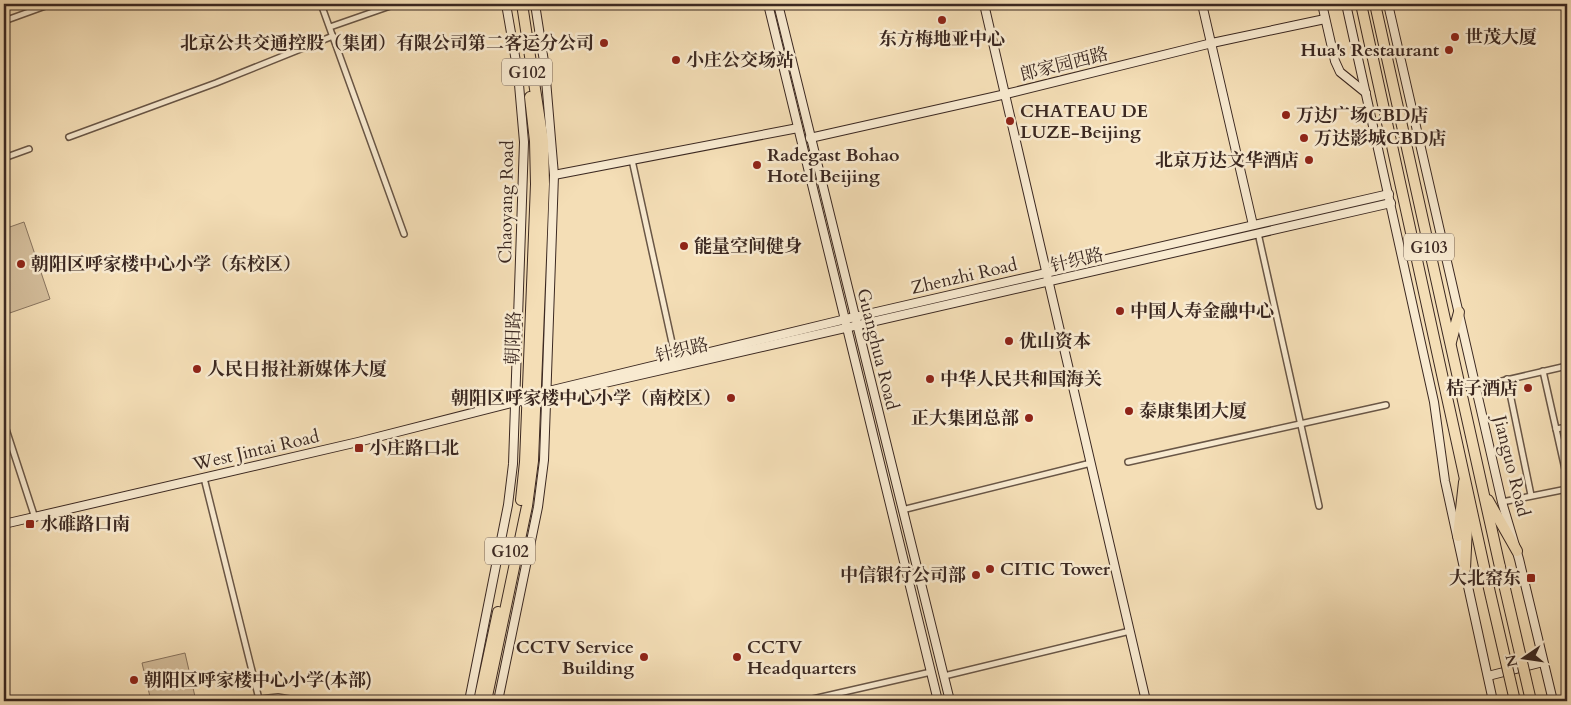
<svg xmlns="http://www.w3.org/2000/svg" width="1571" height="705" font-family="Cardo,'Noto Serif SC',serif">
  <style>
    .green { fill: #d5bf9d; stroke: #88745f }
    .lines { fill: none; stroke-linecap: round; stroke-linejoin: round }
    .street-casing { stroke: #695646; stroke-width: 8 }
    .secondary-casing { stroke: #3b2821; stroke-width: 10 }
    .highway-casing { stroke: #3b2821; stroke-width: 12 }
    .street { stroke: #f8ead0; stroke-width: 5 }
    .secondary { stroke: #f8ead0; stroke-width: 8 }
    .highway { stroke: #f4deb6; stroke-width: 10 }
    .highway-bridge-casing { stroke: #3b2821; stroke-width: 12; stroke-linecap: butt }
    .highway-bridge { stroke: #f4deb6; stroke-width: 10 }
    .poi-dot { fill: #8f2418; stroke: #f8ead0; stroke-width: 2 }
    .labels { text-anchor: middle; stroke-width: 5; stroke-linejoin: round; paint-order: stroke }
    .shield { fill: #f8ead0; stroke: #746256; stroke-width: 1 }
    .shield-label { font-size: 16px; font-weight: bold; fill: #3b2821 }
    .poi-label { font-size: 18px; font-weight: bold; fill: #3b2821; stroke: #f8ead0; text-anchor: start }
    .street-label { font-size: 18px; fill: #3b2821; stroke: #f8ead0 }
  </style>
  <rect width="100%" height="100%" fill="#f4deb6"/>
  <filter id="stains"><feTurbulence type="fractalNoise" baseFrequency=".004" numOctaves="4"/><feColorMatrix values="0 0 0 0 .2 0 0 0 0 .09 0 0 0 0 .02 0 0 0 .5 -.17"/></filter>
  <radialGradient id="worn" r=".72"><stop offset=".6" stop-color="#630" stop-opacity="0"/><stop offset="1" stop-color="#630" stop-opacity=".3"/></radialGradient>
  <!-- green -->
  <g class="green">
    <path d="M24 222 50 299 4 315V229Z"/>
    <path d="M185 653 196 701H151L142 663Z"/>
  </g>
  <g class="lines">
    <!-- street casing -->
    <g class="street-casing">
      <g id="street">
        <path d="M321 4 404 234"/>
        <path d="M4 21 51 4"/>
        <path d="M330 27 396 4"/>
        <path d="M69 137 216 83 333 36"/>
        <path d="M4 158 29 149"/>
        <path d="M632 160 676 361"/>
        <path d="M1258 233 1319 506"/>
        <path d="M1543 371 1567 478"/>
        <path d="M1507 379 1531 495"/>
        <path d="M1476 387 1567 366"/>
        <path d="M4 423 35 518"/>
        <path d="M1556 429 1567 427"/>
        <path d="M1128 462 1386 405"/>
        <path d="M204 478 259 699 278 697 301 701"/>
        <path d="M1502 502 1567 489"/>
        <path d="M902 510 1091 463"/>
        <path d="M944 676 1130 631"/>
        <path d="M804 701 931 672"/>
      </g>
    </g>
    <!-- secondary casing -->
    <g class="secondary-casing">
      <g id="secondary">
        <path d="M768 4 938 701"/>
        <path d="M778 4 950 701"/>
        <path d="M984 4 1146 701"/>
        <path d="M1202 4 1253 225"/>
        <path d="M1322 4 1335 61 1340 72 1366 93"/>
        <path d="M1346 4 1434 402 1445 481 1493 701"/>
        <path d="M1388 4 1502 502 1519 559 1553 701"/>
        <path d="M810 138 1006 94 1212 43 1325 19"/>
        <path d="M554 175 798 128"/>
        <path d="M532 395 846 319 1389 194"/>
        <path d="M4 524 358 442 515 402 535 399 1391 203"/>
        <path d="M1488 676 1543 662"/>
        <path d="M469 701 508 505 513 464 524 142 518 73 506 4"/>
        <path d="M498 701 538 507 544 460 554 175 545 68 535 4"/>
      </g>
    </g>
    <!-- highway casing -->
    <g class="highway-casing">
      <g id="highway">
        <path d="M1361 4 1485 571"/>
        <path d="M1375 4 1500 567"/>
        <path d="M1451 342 1459 312"/>
        <path d="M521 500 525 462 536 184 535 141 530 97"/>
        <path d="M1488 500 1517 551"/>
        <path d="M1458 536 1464 482"/>
        <path d="M1465 569 1468 506"/>
        <path d="M479 701 498 612"/>
        <path d="M486 701 527 506 533 461 544 184 543 141 522 4"/>
      </g>
    </g>
    <!-- street -->
    <use href="#street" class="street"/>
    <!-- secondary -->
    <use href="#secondary" class="secondary"/>
    <!-- highway -->
    <use href="#highway" class="highway"/>
    <!-- highway-bridge casing -->
    <g class="highway-bridge-casing">
      <g id="highway-bridge">
        <path d="M1500 567 1531 701"/>
        <path d="M1485 571 1515 701"/>
      </g>
    </g>
    <!-- highway-bridge -->
    <use href="#highway-bridge" class="highway-bridge"/>
  </g>
  <!-- markers -->
  <g class="poi-dot">
    <circle cx="942" cy="20" r="5"/>
    <circle cx="1455" cy="37" r="5"/>
    <circle cx="604" cy="43" r="5"/>
    <circle cx="1449" cy="50" r="5"/>
    <circle cx="676" cy="60" r="5"/>
    <circle cx="1286" cy="115" r="5"/>
    <circle cx="1010" cy="121" r="5"/>
    <circle cx="1304" cy="138" r="5"/>
    <circle cx="1309" cy="160" r="5"/>
    <circle cx="757" cy="165" r="5"/>
    <circle cx="684" cy="246" r="5"/>
    <circle cx="21" cy="264" r="5"/>
    <circle cx="1120" cy="311" r="5"/>
    <circle cx="1009" cy="341" r="5"/>
    <circle cx="197" cy="369" r="5"/>
    <circle cx="930" cy="379" r="5"/>
    <circle cx="1528" cy="388" r="5"/>
    <circle cx="731" cy="398" r="5"/>
    <circle cx="1129" cy="411" r="5"/>
    <circle cx="1029" cy="418" r="5"/>
    <rect x="354" y="443" width="10" height="10" rx="2.5"/>
    <rect x="25" y="519" width="10" height="10" rx="2.5"/>
    <circle cx="990" cy="569" r="5"/>
    <circle cx="976" cy="575" r="5"/>
    <rect x="1526" y="573" width="10" height="10" rx="2.5"/>
    <circle cx="644" cy="657" r="5"/>
    <circle cx="737" cy="657" r="5"/>
    <circle cx="134" cy="680" r="5"/>
  </g>
  <g class="labels">
    <!-- shield labels -->
    <g class="shield">
      <rect x="502" y="58.5" width="50" height="27" rx="4"/>
      <rect x="1404" y="233.5" width="50" height="27" rx="4"/>
      <rect x="485" y="537.5" width="50" height="27" rx="4"/>
    </g>
    <g class="shield-label">
      <text x="527" y="78">G102</text>
      <text x="1429" y="253">G103</text>
      <text x="510" y="557">G102</text>
    </g>
    <!-- poi labels -->
    <g class="poi-label">
      <text x="1465" y="43">世茂大厦</text>
      <text x="942" y="45" text-anchor="middle">东方梅地亚中心</text>
      <text x="594" y="49" text-anchor="end">北京公共交通控股（集团）有限公司第二客运分公司</text>
      <text x="1439" y="56" text-anchor="end">Hua's Restaurant</text>
      <text x="686" y="66">小庄公交场站</text>
      <text x="1020" y="117">CHATEAU DE<tspan x="1020" dy="21">LUZE-Beijing</tspan></text>
      <text x="1296" y="121">万达广场CBD店</text>
      <text x="1314" y="144">万达影城CBD店</text>
      <text x="767" y="161">Radegast Bohao<tspan x="767" dy="21">Hotel Beijing</tspan></text>
      <text x="1299" y="166" text-anchor="end">北京万达文华酒店</text>
      <text x="694" y="252">能量空间健身</text>
      <text x="31" y="270">朝阳区呼家楼中心小学（东校区）</text>
      <text x="1130" y="317">中国人寿金融中心</text>
      <text x="1019" y="347">优山资本</text>
      <text x="207" y="375">人民日报社新媒体大厦</text>
      <text x="940" y="385">中华人民共和国海关</text>
      <text x="1518" y="394" text-anchor="end">桔子酒店</text>
      <text x="721" y="404" text-anchor="end">朝阳区呼家楼中心小学（南校区）</text>
      <text x="1139" y="417">泰康集团大厦</text>
      <text x="1019" y="424" text-anchor="end">正大集团总部</text>
      <text x="369" y="454">小庄路口北</text>
      <text x="40" y="530">水碓路口南</text>
      <text x="1000" y="575">CITIC Tower</text>
      <text x="966" y="581" text-anchor="end">中信银行公司部</text>
      <text x="1521" y="584" text-anchor="end">大北窑东</text>
      <text x="634" y="653" text-anchor="end">CCTV Service<tspan x="634" dy="21">Building</tspan></text>
      <text x="747" y="653">CCTV<tspan x="747" dy="21">Headquarters</tspan></text>
      <text x="144" y="686">朝阳区呼家楼中心小学(本部)</text>
    </g>
    <!-- street labels -->
    <g class="street-label">
      <text transform="translate(1064 64) rotate(-14)" y="6">郎家园西路</text>
      <text transform="translate(506 202) rotate(-89)" y="6">Chaoyang Road</text>
      <text transform="translate(1077 260) rotate(-13)" y="6">针织路</text>
      <text transform="translate(964 276) rotate(-13)" y="6">Zhenzhi Road</text>
      <text transform="translate(513 338) rotate(-88)" y="6">朝阳路</text>
      <text transform="translate(878 349) rotate(76)" y="6">Guanghua Road</text>
      <text transform="translate(682 350) rotate(-13)" y="6">针织路</text>
      <text transform="translate(256 450) rotate(-13)" y="6">West Jintai Road</text>
      <text transform="translate(1512 466) rotate(76)" y="6">Jianguo Road</text>
    </g>
  </g>
  <!-- margin -->
  <rect width="1571" height="705" fill="none" stroke="#f4deb6" stroke-width="20"/>
  <rect x="5" y="5" width="1561" height="695" fill="none" stroke="#3b2821" stroke-width="2.5"/>
  <rect x="10" y="10" width="1551" height="685" fill="none" stroke="#3b2821"/>
  <!-- north arrow -->
  <g transform="translate(1524 658) rotate(257)" stroke="#f8ead0" stroke-width="4" paint-order="stroke">
  <path d="M0-4L9 19L0 12L-9 19Z" fill="#3b2821"/>
  <text y="-8" font-size="14" font-weight="bold" text-anchor="middle" fill="#3b2821">N</text>
  </g>
  <rect width="100%" height="100%" filter="url(#stains)"/>
  <rect width="100%" height="100%" fill="url(#worn)"/>
</svg>
